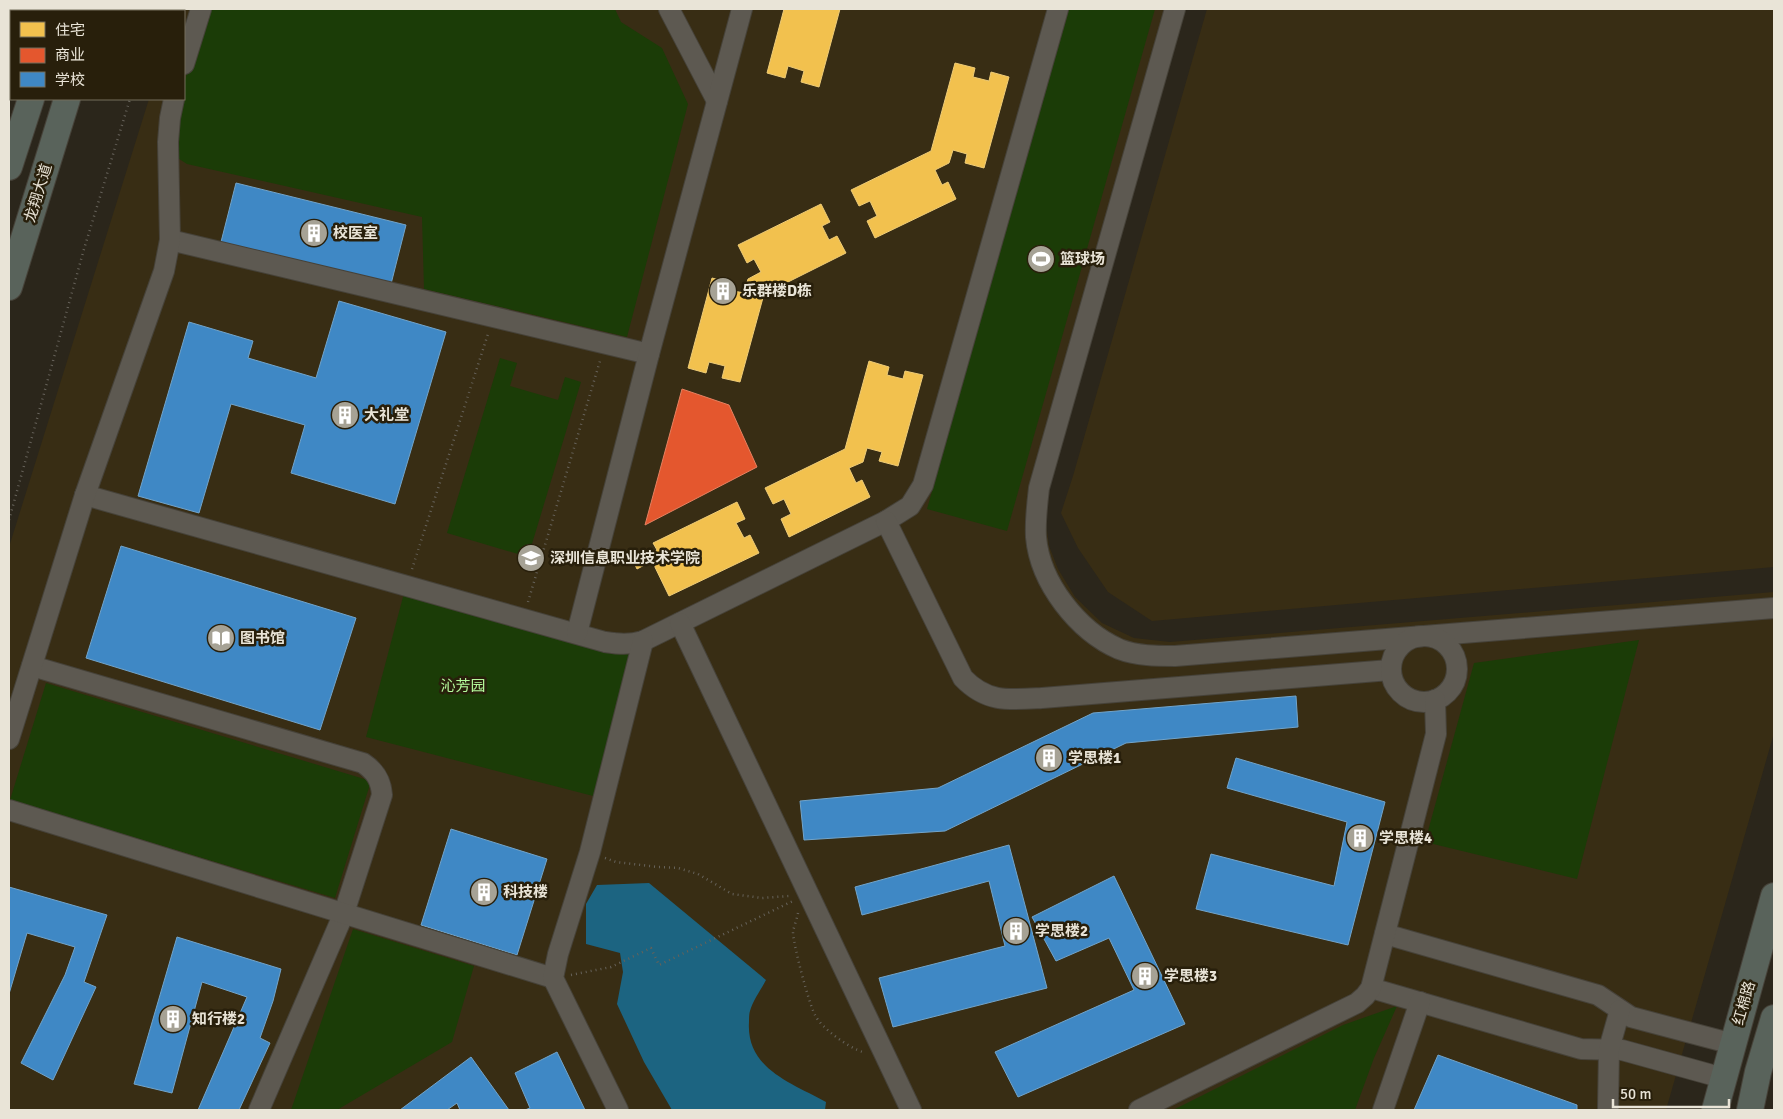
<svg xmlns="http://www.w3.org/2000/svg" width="1783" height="1119" font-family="Signika,'Noto Sans SC',sans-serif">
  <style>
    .built { fill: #382d14 }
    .green { fill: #1b3c07 }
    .water { fill: #1c6481 }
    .homes { fill: #f2c14e; stroke: #efcc77 }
    .shops { fill: #e4572e; stroke: #e68161 }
    .schools { fill: #3f88c5; stroke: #72a4ca }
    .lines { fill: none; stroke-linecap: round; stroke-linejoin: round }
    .minor-casing { stroke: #464239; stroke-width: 22 }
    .major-casing { stroke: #464239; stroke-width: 28 }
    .path { stroke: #66625a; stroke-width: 2.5; stroke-dasharray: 1 4; stroke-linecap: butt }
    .minor { stroke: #5d5951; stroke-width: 20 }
    .major { stroke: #59635b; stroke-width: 26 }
    .labels { text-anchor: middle; stroke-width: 5; stroke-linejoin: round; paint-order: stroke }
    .street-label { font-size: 15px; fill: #e9e4d7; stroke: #281f0b }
    .poi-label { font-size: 15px; font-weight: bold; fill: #e9e4d7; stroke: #281f0b; text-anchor: start }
    .park-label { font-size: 15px; fill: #b5fb9c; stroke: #281f0b }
  </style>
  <rect width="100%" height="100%" fill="#2b261b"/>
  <!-- built -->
  <g class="built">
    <path d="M177 9H1181L1049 488 1045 515 1049 546 1058 569 1075 597 1102 623 1134 638 1170 642 1774 592V733L1666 1110H9V547L149 99H184V11H176Z"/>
    <path d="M1207 9H1774V567L1152 621 1108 592 1078 548 1061 513 1073 476Z"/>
  </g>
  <!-- green -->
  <g class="green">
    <path d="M204 9H615L621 22 662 48 688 104 627 337 424 289 422 217 187 164 173 155 180 99H184V84Z"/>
    <path d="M1069 9H1155L1007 531 927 509Z"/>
    <path d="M500 358 517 363 510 386 558 400 565 377 581 382 528 557 447 533Z"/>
    <path d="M404 593 635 653 597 797 366 737Z"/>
    <path d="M1639 640 1577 879 1425 842 1474 663Z"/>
    <path d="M46 683 371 781 335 898 10 800Z"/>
    <path d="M353 929 474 966 452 1042 337 1110H291Z"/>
    <path d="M1397 1006 1374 1058 1355 1110H1173L1343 1025Z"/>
  </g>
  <!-- water -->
  <path class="water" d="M649 883 766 980C761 990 753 1000 750 1011 749 1014 749 1019 749 1022 746 1069 792 1083 826 1102L825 1110H672L644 1062 617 1004 623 972 620 953 586 944V904L597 885Z"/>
  <!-- homes -->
  <g class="homes">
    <path d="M784 9H840L819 87 801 82 804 71 788 66 785 78 767 73Z"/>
    <path d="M955 63 975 68 973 77 989 81 991 72 1009 77 984 168 965 163 967 154 953 150 949 163 935 170 942 185 948 182 956 199 875 238 867 221 877 216 870 201 859 206 851 190 931 151Z"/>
    <path d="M821 204 830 222 822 226 829 240 837 236 846 253 764 294 740 382 722 378 725 366 709 362 706 373 688 368 712 278 731 283 729 290 744 293 748 279 761 272 754 259 747 263 738 245Z"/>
    <path d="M869 361 889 367 887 375 903 379 905 371 923 375 898 466 879 461 882 452 867 448 863 462 849 468 856 483 862 480 870 497 789 537 781 519 791 514 784 499 773 504 765 488 845 449Z"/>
    <path d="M737 502 745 519 736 523 744 538 750 535 759 553 669 596 652 561 637 569 633 561 657 550 653 543Z"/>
  </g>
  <!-- shops -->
  <path class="shops" d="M682 389 729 405 757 467 645 525Z"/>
  <!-- schools -->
  <g class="schools">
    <path d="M236 183 406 225 391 284 221 242Z"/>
    <path d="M339 301 446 332 395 504 291 473 305 425 231 404 199 513 138 496 189 322 253 341 248 358 316 378Z"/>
    <path d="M121 546 356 618 320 730 86 658Z"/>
    <path d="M1296 696 1298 727 1126 743 945 831 804 840 800 801 938 788 1093 713Z"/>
    <path d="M1236 758 1385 802 1348 945 1196 909 1211 854 1334 886 1347 822 1227 788Z"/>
    <path d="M451 829 547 859 517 955 421 925Z"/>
    <path d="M1009 845 1047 988 893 1027 879 978 1005 946 989 881 862 915 855 887Z"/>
    <path d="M1114 876 1185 1024 1018 1097 995 1052 1134 990 1109 938 1056 961 1032 917Z"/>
    <path d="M9 887 107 915 84 982 96 987 53 1080 21 1063 65 975 75 947 27 933 9 994Z"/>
    <path d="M177 937 281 969 273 1001 260 1038 270 1043 239 1110H198L247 997 202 982 172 1093 134 1084Z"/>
    <path d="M557 1052 585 1110H525L530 1108 515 1073Z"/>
    <path d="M1438 1055 1577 1105V1110H1414Z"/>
    <path d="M471 1057 509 1110H460L457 1103 447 1110H400Z"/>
  </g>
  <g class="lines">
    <!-- minor casing -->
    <g class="minor-casing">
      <g id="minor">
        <path d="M669 9 717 101"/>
        <path d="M1175 9 1039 488C1037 505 1035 521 1036 537 1040 583 1078 631 1119 649 1137 656 1157 656 1175 656L1774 608"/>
        <path d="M184 64 201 9"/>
        <path d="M170 240 649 354"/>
        <path d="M85 495 605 642C619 644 629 645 643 641L886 521 910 506 923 485 1058 9"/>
        <path d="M886 521 963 678C987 703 1009 700 1042 698L1390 670"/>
        <path d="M680 623 911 1110"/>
        <path d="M577 633 649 354 742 9"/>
        <circle cx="1424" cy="669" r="33"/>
        <path d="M32 666 363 763C375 771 381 780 382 795L344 913 259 1110"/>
        <path d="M9 739 85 495 164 271 170 240 168 142 170 118 174 99"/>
        <path d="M9 810 553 978"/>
        <path d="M1385 934 1598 995 1631 1017 1733 1044"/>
        <path d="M1371 988 1581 1049 1622 1050 1723 1078"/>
        <path d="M618 1110 553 978 558 954 590 852 643 641"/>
        <path d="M1139 1110 1357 1003 1365 996 1371 988 1436 734 1435 700"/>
        <path d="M1383 1110 1420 1002"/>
        <path d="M1608 1110 1609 1049 1620 1010"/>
      </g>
    </g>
    <!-- major casing -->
    <g class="major-casing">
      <g id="major">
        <path d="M60 11 61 9"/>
        <path d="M94 11 95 9"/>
        <path d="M9 167 31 99"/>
        <path d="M9 287 67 99"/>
        <path d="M1715 1110 1774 896"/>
        <path d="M1750 1110 1758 1072 1774 1018"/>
      </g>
    </g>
    <!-- path -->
    <g class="path">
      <path d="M14 11 15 9"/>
      <path d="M157 11 158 9"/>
      <path d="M9 25 11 22"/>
      <path d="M9 520 84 249 130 99"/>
      <path d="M412 569 488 334"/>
      <path d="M528 602 600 361"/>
      <path d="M605 858 616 862 658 867 678 868 698 874 732 894 762 898 789 896"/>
      <path d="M798 913C797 919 794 926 793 932 793 944 809 1004 815 1015 821 1028 849 1048 863 1052"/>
      <path d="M571 975 611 967 651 948 659 965 793 901"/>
    </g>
    <!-- minor -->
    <use href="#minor" class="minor"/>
    <!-- major -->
    <use href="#major" class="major"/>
  </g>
  <!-- icons -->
  <defs>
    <g id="building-disc" transform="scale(1.4375)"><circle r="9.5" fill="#a6a295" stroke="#281f0b"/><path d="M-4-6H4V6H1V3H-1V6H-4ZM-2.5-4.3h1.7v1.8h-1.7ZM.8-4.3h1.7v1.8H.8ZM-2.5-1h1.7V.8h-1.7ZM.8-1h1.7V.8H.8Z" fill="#fff"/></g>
    <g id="stadium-disc" transform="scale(1.4375)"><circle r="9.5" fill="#a6a295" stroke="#281f0b"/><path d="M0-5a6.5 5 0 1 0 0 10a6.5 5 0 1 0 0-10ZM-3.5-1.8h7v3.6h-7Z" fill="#fff"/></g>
    <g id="university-disc" transform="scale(1.4375)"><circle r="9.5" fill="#a6a295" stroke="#281f0b"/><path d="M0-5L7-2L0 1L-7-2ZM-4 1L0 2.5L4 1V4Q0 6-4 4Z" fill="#fff"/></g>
    <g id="library-disc" transform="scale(1.4375)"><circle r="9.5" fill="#a6a295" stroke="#281f0b"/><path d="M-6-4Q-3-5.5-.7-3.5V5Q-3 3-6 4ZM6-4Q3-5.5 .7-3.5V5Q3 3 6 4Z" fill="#fff"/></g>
  </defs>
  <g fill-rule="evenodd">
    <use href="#building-disc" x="314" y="233"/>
    <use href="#stadium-disc" x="1041" y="259"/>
    <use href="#building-disc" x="723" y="291"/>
    <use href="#building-disc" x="345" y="415"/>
    <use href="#university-disc" x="531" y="558"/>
    <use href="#library-disc" x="221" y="638"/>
    <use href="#building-disc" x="1049" y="758"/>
    <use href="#building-disc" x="1360" y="838"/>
    <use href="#building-disc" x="484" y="892"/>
    <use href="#building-disc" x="1016" y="931"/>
    <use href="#building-disc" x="1145" y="976"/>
    <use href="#building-disc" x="173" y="1019"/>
  </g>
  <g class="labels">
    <!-- street labels -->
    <g class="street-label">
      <text transform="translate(38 193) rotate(-73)" y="5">龙翔大道</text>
      <text transform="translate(1744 1003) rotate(-74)" y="5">红棉路</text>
    </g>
    <!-- poi labels -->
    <g class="poi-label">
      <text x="333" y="238">校医室</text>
      <text x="1060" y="264">篮球场</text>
      <text x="742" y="296">乐群楼D栋</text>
      <text x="364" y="420">大礼堂</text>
      <text x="550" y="563">深圳信息职业技术学院</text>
      <text x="240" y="643">图书馆</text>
      <text x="1068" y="763">学思楼1</text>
      <text x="1379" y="843">学思楼4</text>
      <text x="503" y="897">科技楼</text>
      <text x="1035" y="936">学思楼2</text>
      <text x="1164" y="981">学思楼3</text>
      <text x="192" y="1024">知行楼2</text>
    </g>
    <!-- park labels -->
    <g class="park-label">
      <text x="463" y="691">沁芳园</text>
    </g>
  </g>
  <!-- border -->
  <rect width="1783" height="1119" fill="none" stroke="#e9e4d7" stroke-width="20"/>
  <!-- legend -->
  <rect x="10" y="10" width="175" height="90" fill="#281f0b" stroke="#756e5d"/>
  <rect x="20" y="22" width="25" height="15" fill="#f2c14e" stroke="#756e5d"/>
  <text x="55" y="35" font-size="15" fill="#e9e4d7">住宅</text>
  <rect x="20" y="48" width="25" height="15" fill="#e4572e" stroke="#756e5d"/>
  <text x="55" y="60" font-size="15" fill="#e9e4d7">商业</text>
  <rect x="20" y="72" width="25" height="15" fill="#3f88c5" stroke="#756e5d"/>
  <text x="55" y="85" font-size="15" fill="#e9e4d7">学校</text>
  <!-- scale -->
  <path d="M1613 1099v8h116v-8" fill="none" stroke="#e9e4d7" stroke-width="2.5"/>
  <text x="1620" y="1099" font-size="15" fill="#e9e4d7" stroke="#281f0b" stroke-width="4" paint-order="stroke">50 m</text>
</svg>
